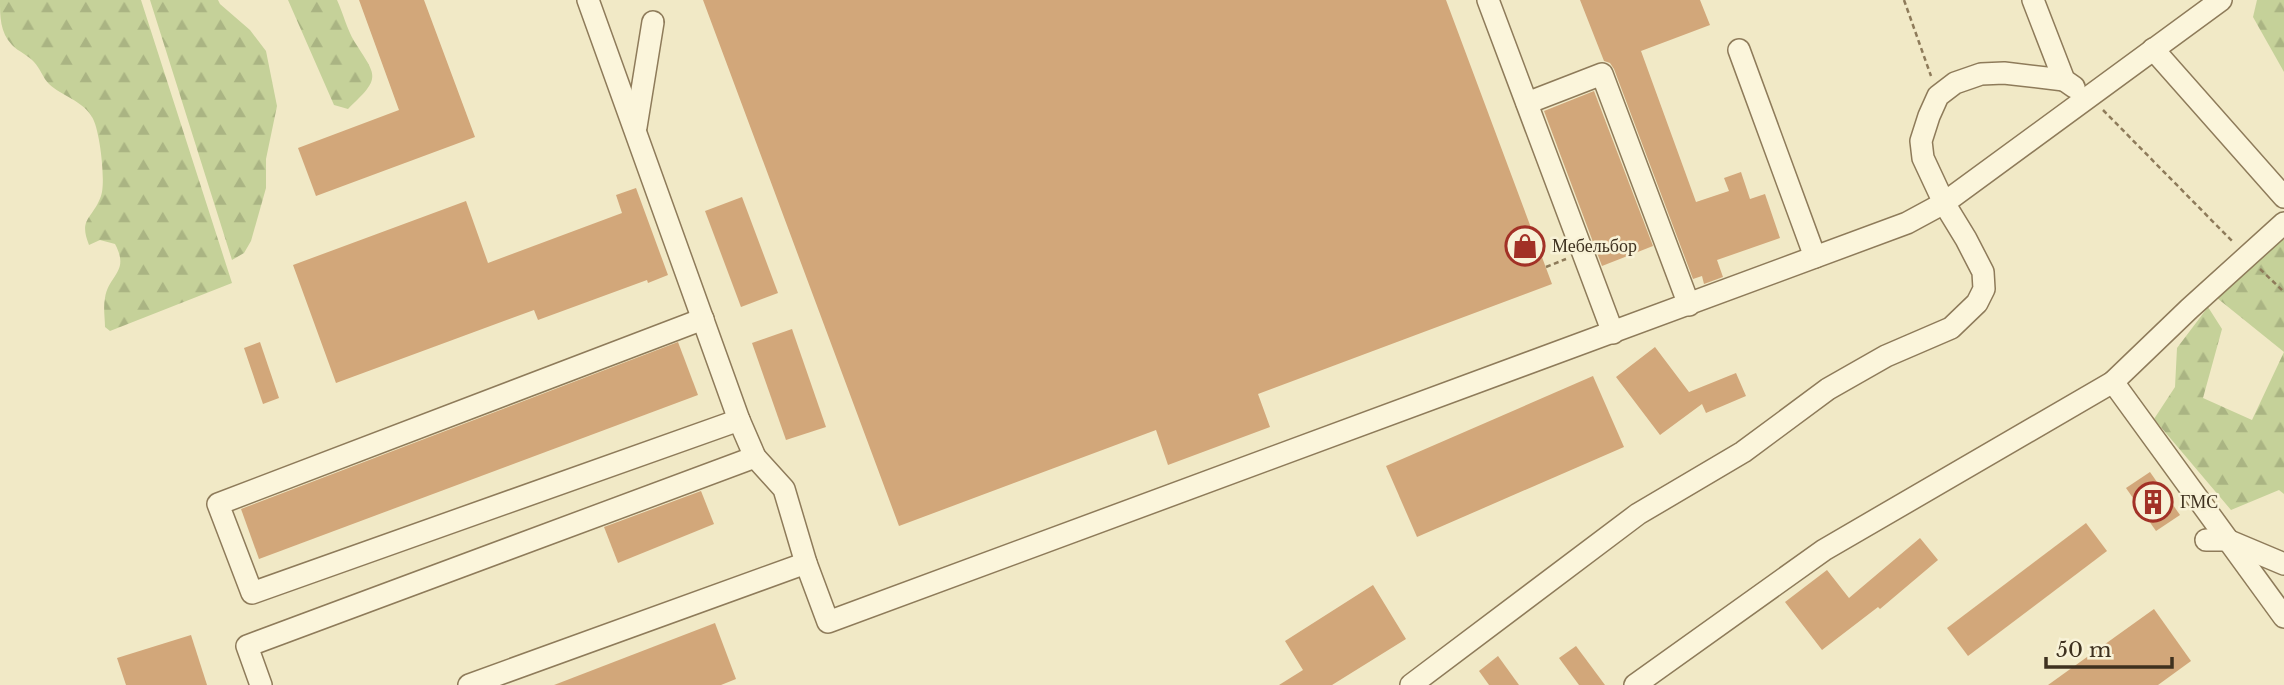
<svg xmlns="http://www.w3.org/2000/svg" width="2284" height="685" font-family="'Libre Baskerville',serif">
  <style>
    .forest { fill: url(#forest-firs) }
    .building { fill: #d2a77a }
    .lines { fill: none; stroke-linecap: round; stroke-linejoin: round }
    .minor-casing { stroke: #8e7b5a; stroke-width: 24 }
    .path { stroke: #8e7b5a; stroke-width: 2.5; stroke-dasharray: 5 3.5; stroke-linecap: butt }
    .minor { stroke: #fbf5db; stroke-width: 21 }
    .labels { text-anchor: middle; stroke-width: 5; stroke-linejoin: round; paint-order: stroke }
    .poi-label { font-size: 18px; fill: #3e311f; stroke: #f8f2d7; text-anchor: start }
  </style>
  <defs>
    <pattern id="forest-firs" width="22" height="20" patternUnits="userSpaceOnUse" patternTransform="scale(1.75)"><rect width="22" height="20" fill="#c5d199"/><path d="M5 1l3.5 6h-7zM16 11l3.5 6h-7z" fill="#aab483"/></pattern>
  </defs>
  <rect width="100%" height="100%" fill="#f1e9c6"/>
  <!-- forest -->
  <g class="forest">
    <path d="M0 0H141L232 283 110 331 105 327C105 318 103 307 105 298 109 274 130 272 115 244L100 240 89 245C78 218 93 219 101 196 106 183 100 129 92 117 83 101 62 96 49 84 43 78 40 68 34 62 28 55 19 52 12 45 0 32 0 17 0 0Z"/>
    <path d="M150 0H218L220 4 250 30 266 51 277 106 266 159V188L251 241 244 253 232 260Z"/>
    <path d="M288 0H337C343 13 347 29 354 41 377 77 382 77 348 109L334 105Z"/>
    <path d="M2257 0H2284V72L2253 17Z"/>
    <path d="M2281 240H2284V494L2279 490 2231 510 2154 419 2175 387 2177 348 2208 307 2222 329 2203 398 2252 420 2284 352 2217 298Z"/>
  </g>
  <!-- building -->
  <g class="building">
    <path d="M359 0H424L475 137 316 196 298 148 399 110Z"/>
    <path d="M703 0H1446L1552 284 1258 394 1270 427 1168 465 1156 430 899 526Z"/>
    <path d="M1580 0H1700L1710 25 1641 51 1696 202 1729 191 1724 178 1741 172 1750 199 1765 194 1780 238 1717 260 1723 277 1704 284 1702 276 1693 279 1614 69 1610 63 1604 61Z"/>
    <path d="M1594 91 1653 246 1602 266 1544 111Z"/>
    <path d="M636 188 668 275 648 283 647 280 538 320 534 310 336 383 293 265 466 201 488 263 622 213 616 195Z"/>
    <path d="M742 197 778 293 741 307 705 211Z"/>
    <path d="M792 329 826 427 786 440 752 343Z"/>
    <path d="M260 342 279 398 263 404 244 348Z"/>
    <path d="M678 342 698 395 259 559 241 509Z"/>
    <path d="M1655 347 1689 392 1736 373 1746 396 1706 413 1702 404 1660 435 1616 377Z"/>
    <path d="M1593 376 1624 447 1417 537 1386 466Z"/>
    <path d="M2150 472 2180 515 2156 531 2126 488Z"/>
    <path d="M701 491 714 524 618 563 604 527Z"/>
    <path d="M2086 523 2107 551 1968 656 1947 628Z"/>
    <path d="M1920 538 1938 560 1880 609 1878 607 1822 650 1785 602 1827 570 1849 598Z"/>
    <path d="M1373 585 1406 639 1332 685H1279L1303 670 1285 641Z"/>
    <path d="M2154 609 2191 661 2158 685H2048Z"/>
    <path d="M715 623 736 679 721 685H554Z"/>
    <path d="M191 635 207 685H126L117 658Z"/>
    <path d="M1576 646 1605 685H1579L1559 658Z"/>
    <path d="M1498 656 1519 685H1489L1479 671Z"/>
  </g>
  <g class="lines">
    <!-- minor casing -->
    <g class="minor-casing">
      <g id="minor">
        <path d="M588 0 739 420 755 457 784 489 806 563 828 622 1907 223 1944 203 2221 0"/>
        <path d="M1488 0 1613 333"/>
        <path d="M2033 0 2064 80 2074 87"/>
        <path d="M2153 49 2284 197"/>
        <path d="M1739 50 1815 257"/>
        <path d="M1527 103 1602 74 1689 305"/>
        <path d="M636 127 653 22"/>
        <path d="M703 319 218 504 252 593 739 420"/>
        <path d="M2113 382 2284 617"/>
        <path d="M2206 540H2227L2284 564"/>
        <path d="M261 685 247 646 755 457"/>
        <path d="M469 685 806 563"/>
        <path d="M1411 685 1638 514 1743 452 1828 389 1886 356 1951 328 1977 303 1984 289 1983 272 1966 239 1944 203 1923 158 1921 141 1929 116 1938 96 1955 83 1981 74 2004 73 2064 80"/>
        <path d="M1635 685 1824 550 2113 382 2189 309 2284 223"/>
      </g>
    </g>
    <!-- path -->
    <g class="path">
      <path d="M1904 0 1931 76"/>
      <path d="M2103 110 2233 242"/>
      <path d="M1546 267 1566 259"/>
      <path d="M2260 269 2284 292"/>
    </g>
    <!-- minor -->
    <use href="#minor" class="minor"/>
  </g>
  <!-- icons -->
  <defs>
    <g id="shop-ring" transform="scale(2.0125)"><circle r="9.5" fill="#f8f2d7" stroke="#a23126" stroke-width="1.5"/><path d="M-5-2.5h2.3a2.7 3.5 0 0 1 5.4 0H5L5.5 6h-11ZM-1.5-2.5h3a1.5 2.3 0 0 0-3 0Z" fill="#a23126"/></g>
    <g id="building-ring" transform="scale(2.0125)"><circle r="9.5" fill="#f8f2d7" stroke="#a23126" stroke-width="1.5"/><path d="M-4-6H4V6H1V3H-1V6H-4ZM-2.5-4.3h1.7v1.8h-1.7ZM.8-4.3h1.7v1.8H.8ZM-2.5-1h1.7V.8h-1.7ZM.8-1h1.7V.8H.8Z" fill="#a23126"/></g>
  </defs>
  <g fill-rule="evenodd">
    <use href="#shop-ring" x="1525" y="246"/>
    <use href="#building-ring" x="2153" y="502"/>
  </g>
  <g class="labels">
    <!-- poi labels -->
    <g class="poi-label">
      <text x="1552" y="252">Мебельбор</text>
      <text x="2180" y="508">ГМС</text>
    </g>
  </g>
  <!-- scale -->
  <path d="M2046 657v10h126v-10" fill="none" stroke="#3e311f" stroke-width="3.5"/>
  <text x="2056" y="657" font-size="21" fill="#3e311f" stroke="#f8f2d7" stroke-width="5" paint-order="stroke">50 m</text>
</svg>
